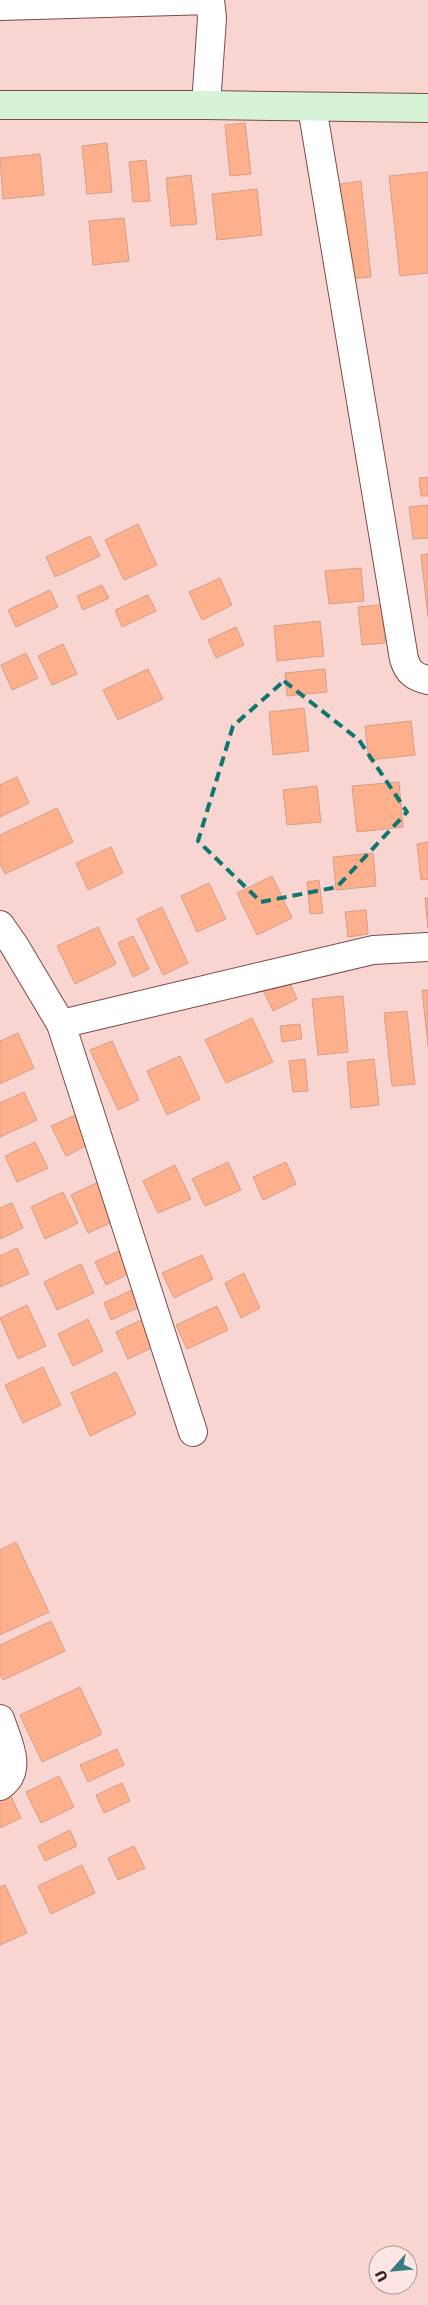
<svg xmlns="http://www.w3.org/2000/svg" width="428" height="2305" font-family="'DejaVu Sans',sans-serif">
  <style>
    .building { fill: #feaf8c; stroke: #d3a08b }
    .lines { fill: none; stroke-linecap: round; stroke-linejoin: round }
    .street-casing { stroke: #7c4b48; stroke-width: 30 }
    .secondary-casing { stroke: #7c4b48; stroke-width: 30 }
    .street { stroke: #fff; stroke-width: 28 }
    .secondary { stroke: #d6f2d7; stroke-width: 28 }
    .marked { fill: none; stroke: #0f766e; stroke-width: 4; stroke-dasharray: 10 6; stroke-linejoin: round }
  </style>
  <rect width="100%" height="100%" fill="#f8d5d1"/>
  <!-- building -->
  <g class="building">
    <path d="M245 123 251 174 230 176 225 125Z"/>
    <path d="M107 143 112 192 87 194 82 146Z"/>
    <path d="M40 154 44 195 3 199 0 158Z"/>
    <path d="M146 160 150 201 133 202 129 162Z"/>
    <path d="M428 172V273L400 276 389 176Z"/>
    <path d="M191 175 197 224 171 226 166 178Z"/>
    <path d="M361 181 371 277 344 279 334 185Z"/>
    <path d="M257 189 262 235 217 240 212 194Z"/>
    <path d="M124 218 129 261 93 265 89 221Z"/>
    <path d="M428 477V496H421L419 478Z"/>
    <path d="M428 505V538L413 539 409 507Z"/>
    <path d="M138 524 157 565 124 580 105 540Z"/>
    <path d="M90 536 100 556 55 577 46 557Z"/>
    <path d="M428 554V617L421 555Z"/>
    <path d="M361 568 364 601 329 604 325 571Z"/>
    <path d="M220 578 232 605 202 620 189 592Z"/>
    <path d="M102 585 109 598 83 610 77 596Z"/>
    <path d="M50 590 58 607 16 627 8 610Z"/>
    <path d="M148 595 156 611 122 627 115 610Z"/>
    <path d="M381 605 385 643 362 645 358 607Z"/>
    <path d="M320 621 324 656 277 661 274 626Z"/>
    <path d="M236 627 244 645 216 658 208 640Z"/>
    <path d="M63 644 77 674 52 685 38 656Z"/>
    <path d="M26 653 38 678 12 690 1 665Z"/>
    <path d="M148 669 163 699 118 720 103 690Z"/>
    <path d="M325 669 327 692 287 696 285 673Z"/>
    <path d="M304 708 309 751 273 755 269 712Z"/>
    <path d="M411 721 415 755 369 760 365 726Z"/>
    <path d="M17 777 29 803 0 817V785Z"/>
    <path d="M399 782 403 827 357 832 352 786Z"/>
    <path d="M317 786 321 822 287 825 283 790Z"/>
    <path d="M57 808 73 842 5 874 0 864V835Z"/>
    <path d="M428 842V879L421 880 417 844Z"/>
    <path d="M111 847 123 873 88 890 76 863Z"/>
    <path d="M373 853 376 886 336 890 333 857Z"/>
    <path d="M272 876 292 918 257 935 237 893Z"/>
    <path d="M319 880 323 913 310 914 307 882Z"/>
    <path d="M209 883 226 919 197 932 181 896Z"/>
    <path d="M425 898H428V928Z"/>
    <path d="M162 907 188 963 163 975 137 919Z"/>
    <path d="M366 910 368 934 348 937 345 912Z"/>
    <path d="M98 927 116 964 75 984 57 946Z"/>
    <path d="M133 936 149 969 133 977 118 943Z"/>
    <path d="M286 975 297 999 273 1011 261 986Z"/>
    <path d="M422 990H428V1046Z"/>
    <path d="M343 996 348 1052 318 1055 312 999Z"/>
    <path d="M407 1011 415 1084 392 1086 384 1013Z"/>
    <path d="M252 1018 273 1062 226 1083 205 1040Z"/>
    <path d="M300 1024 302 1039 282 1042 280 1026Z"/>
    <path d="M18 1033 34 1068 0 1084V1041Z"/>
    <path d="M112 1041 139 1100 118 1110 90 1050Z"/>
    <path d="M180 1056 200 1099 167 1115 147 1071Z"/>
    <path d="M305 1059 308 1091 293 1092 289 1061Z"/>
    <path d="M374 1059 379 1105 351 1108 347 1062Z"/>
    <path d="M24 1092 37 1120 0 1137V1103Z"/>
    <path d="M80 1113 94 1142 66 1156 51 1126Z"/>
    <path d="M35 1142 48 1168 17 1182 5 1156Z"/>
    <path d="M228 1162 241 1190 205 1206 192 1179Z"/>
    <path d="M286 1162 296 1184 263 1200 253 1177Z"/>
    <path d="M175 1165 191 1199 158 1213 143 1181Z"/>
    <path d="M103 1180 121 1218 88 1233 71 1195Z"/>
    <path d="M63 1192 78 1223 45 1239 31 1207Z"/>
    <path d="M12 1203 23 1228 0 1239V1208Z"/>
    <path d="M17 1248 29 1274 0 1287V1256Z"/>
    <path d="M125 1248 136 1270 106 1285 95 1262Z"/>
    <path d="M202 1255 213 1279 174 1298 162 1273Z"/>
    <path d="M81 1264 94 1293 57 1310 44 1282Z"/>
    <path d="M244 1273 260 1308 241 1318 225 1283Z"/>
    <path d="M136 1288 144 1305 111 1320 104 1303Z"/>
    <path d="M27 1305 46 1346 18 1359 0 1318Z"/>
    <path d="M217 1306 228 1330 187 1349 176 1325Z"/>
    <path d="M88 1319 103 1351 73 1366 58 1334Z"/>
    <path d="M143 1319 156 1346 128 1359 116 1332Z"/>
    <path d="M43 1367 61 1405 23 1423 5 1385Z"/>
    <path d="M116 1372 136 1414 90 1436 71 1393Z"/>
    <path d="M16 1542 49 1612 0 1635V1550Z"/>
    <path d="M51 1621 65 1651 3 1680 0 1674V1645Z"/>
    <path d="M80 1687 102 1734 42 1762 20 1715Z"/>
    <path d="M117 1749 124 1765 88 1782 80 1765Z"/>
    <path d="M59 1776 74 1807 41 1823 26 1792Z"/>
    <path d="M122 1783 130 1801 104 1813 96 1795Z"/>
    <path d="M9 1792 21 1818 0 1828V1796Z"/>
    <path d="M70 1830 77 1846 45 1861 38 1846Z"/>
    <path d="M134 1846 145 1868 118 1880 108 1858Z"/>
    <path d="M82 1865 95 1893 51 1914 38 1886Z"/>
    <path d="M5 1885 27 1933 0 1945V1887Z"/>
  </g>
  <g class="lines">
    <!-- street casing -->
    <g class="street-casing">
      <g id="street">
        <path d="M0 6 210 0 212 18 206 105"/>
        <path d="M312 107 404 659C408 672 414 677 428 680"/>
        <path d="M0 925 14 945 61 1024 373 950 428 947"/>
        <path d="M61 1024 193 1432"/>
        <path d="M0 1719C7 1741 24 1770 0 1786"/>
      </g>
    </g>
    <!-- secondary casing -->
    <g class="secondary-casing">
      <path id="secondary" d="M0 105H206L428 108"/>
    </g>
    <!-- street -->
    <use href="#street" class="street"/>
    <!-- secondary -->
    <use href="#secondary" class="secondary"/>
  </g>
  <!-- marked area -->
  <path class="marked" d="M284 681 359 740 407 812 337 887 261 902 198 841 233 726Z"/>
  <!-- north arrow -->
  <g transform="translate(393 2270) rotate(243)"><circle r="24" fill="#fde5e3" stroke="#ae9795"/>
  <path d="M0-4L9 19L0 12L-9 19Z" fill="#357d84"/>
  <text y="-8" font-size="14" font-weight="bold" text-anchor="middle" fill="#372120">U</text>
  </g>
</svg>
